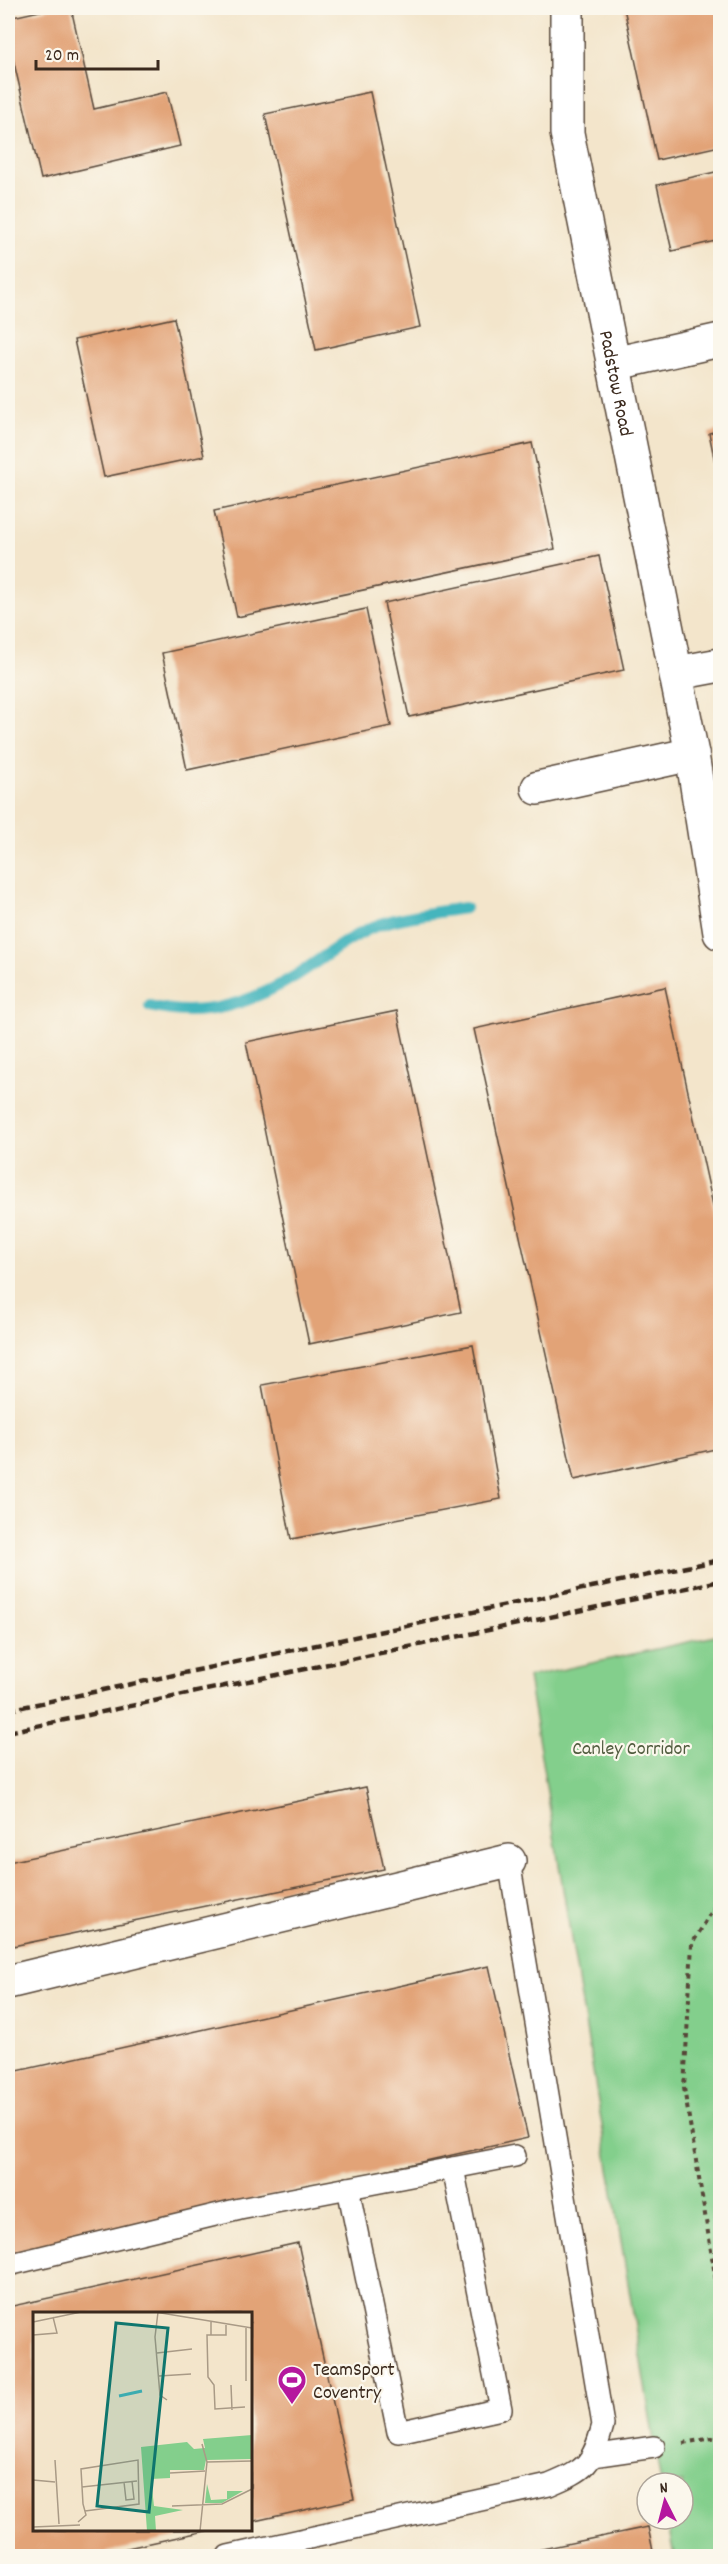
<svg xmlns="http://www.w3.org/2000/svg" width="728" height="2564" font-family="Dekko,sans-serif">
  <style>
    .green { fill: #83cf8c; stroke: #5f7c55; stroke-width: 1.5 }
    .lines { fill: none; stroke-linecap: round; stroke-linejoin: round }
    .stream { stroke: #45b5bd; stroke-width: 12 }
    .building { fill: #e2a377 }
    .lane-casing { stroke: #574638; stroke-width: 24 }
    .street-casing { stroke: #574638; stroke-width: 36 }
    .path { stroke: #574638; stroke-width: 4; stroke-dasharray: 4.5 4.5; stroke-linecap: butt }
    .lane { stroke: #fff; stroke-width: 21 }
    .street { stroke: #fff; stroke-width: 33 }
    .rail { stroke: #3b2a1e; stroke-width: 4.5; stroke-dasharray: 9 4.5; stroke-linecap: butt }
    .labels { text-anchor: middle; stroke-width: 4.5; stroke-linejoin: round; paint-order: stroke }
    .street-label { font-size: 20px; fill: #3b2a1e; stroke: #fbf7ec }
    .park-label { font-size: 20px; fill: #515c3f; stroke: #fbf7ec }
    .poi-label { font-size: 20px; fill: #3b2a1e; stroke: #fbf7ec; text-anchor: start }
    .inset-river { fill: none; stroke: #45b5bd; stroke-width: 3 }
    .inset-road { fill: none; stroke: #a99a86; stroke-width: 1.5 }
    .view { fill: #0f766e; fill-opacity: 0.15; stroke: #0f766e; stroke-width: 3 }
    .inset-edge { fill: none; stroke: #3b2a1e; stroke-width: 3 }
  </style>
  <rect width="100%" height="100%" fill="#fbf7ec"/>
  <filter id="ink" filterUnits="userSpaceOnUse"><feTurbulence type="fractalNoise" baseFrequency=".0167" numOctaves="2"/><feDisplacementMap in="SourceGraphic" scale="12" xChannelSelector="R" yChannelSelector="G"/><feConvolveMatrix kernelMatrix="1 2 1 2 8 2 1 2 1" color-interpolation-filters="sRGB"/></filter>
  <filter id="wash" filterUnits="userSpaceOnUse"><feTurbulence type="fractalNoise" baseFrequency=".008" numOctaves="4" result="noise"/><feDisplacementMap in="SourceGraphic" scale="24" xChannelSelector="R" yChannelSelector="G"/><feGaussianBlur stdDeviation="1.35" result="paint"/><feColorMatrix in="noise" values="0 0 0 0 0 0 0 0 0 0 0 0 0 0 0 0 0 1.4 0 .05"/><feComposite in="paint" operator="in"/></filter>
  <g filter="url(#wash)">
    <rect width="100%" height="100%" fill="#f3e5cb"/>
    <!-- green -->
    <path class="green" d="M720 1635V2112L713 2114 720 2151V2556H674L667 2519H683V2483H661L528 1677Z"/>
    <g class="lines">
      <!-- stream -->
      <path class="stream" d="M150 1006C202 1020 252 1003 297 975 322 959 344 940 371 928 394 917 439 912 465 908"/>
    </g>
    <g id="blocks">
      <!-- building -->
      <g class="building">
        <path d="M53 8H71L94 109 167 92 180 146 41 179 8 37V18Z"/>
        <path d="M624 8H720V146L657 160Z"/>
        <path d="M370 92 420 327 316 350 265 114Z"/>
        <path d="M720 171V240L672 251 657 185Z"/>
        <path d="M174 318 204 456 104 477 74 340Z"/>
        <path d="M720 430V482H719L709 433Z"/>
        <path d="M532 443 555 549 237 617 214 511Z"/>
        <path d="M599 556 624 670 409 717 384 603Z"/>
        <path d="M366 609 391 726 187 770 162 653Z"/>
        <path d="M665 987 720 1237V1448L574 1480 474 1029Z"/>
        <path d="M397 1011 461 1312 309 1344 246 1042Z"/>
        <path d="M473 1345 501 1499 291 1539 262 1385Z"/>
        <path d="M366 1787 384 1869 8 1947V1862Z"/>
        <path d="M489 1966 528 2138 8 2254V2073Z"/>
        <path d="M298 2243 354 2499 250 2522V2314H34V2530H210L91 2556H8V2307Z"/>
        <path d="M648 2527 654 2556H513V2555Z"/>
      </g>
    </g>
  </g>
  <g filter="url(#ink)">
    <use href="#blocks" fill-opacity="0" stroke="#574638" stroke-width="1.5"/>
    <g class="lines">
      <!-- lane casing -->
      <g class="lane-casing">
        <g id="lane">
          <path d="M348 2188 398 2432 501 2409 453 2168"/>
          <path d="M8 2265 240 2209 515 2156"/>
          <path d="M592 2456 654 2447"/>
          <path d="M228 2556 549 2485C587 2469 592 2465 603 2425L509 1861"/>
        </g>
      </g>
      <!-- street casing -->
      <g class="street-casing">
        <g id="street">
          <path id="s1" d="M567 8V133L692 754 720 933"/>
          <path d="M613 364 720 340"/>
          <path d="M677 673 720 665"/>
          <path d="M538 788 692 754"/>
          <path d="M8 1982 509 1861"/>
        </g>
      </g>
      <!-- path -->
      <g class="path">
        <path d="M720 1898 692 1944 684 2088 720 2305"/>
        <path d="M683 2443 712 2438 720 2440"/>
      </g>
      <!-- lane -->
      <use href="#lane" class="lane"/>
      <!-- street -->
      <use href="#street" class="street"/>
      <!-- rail -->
      <g class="rail">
        <path d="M8 1710 720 1560"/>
        <path d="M8 1732 720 1581"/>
      </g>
    </g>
  </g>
  <!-- icons -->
  <defs>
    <g id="stadium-pin" transform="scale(1.5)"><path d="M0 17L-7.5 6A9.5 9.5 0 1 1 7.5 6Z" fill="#b5179e" stroke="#fbf7ec"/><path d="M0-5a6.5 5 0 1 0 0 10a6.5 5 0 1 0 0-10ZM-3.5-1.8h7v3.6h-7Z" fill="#fff"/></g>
  </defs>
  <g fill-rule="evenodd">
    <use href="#stadium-pin" x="292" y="2380"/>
  </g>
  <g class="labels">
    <!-- street labels -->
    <g class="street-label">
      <text dy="7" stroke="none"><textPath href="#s1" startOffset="380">Padstow Road</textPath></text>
    </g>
    <!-- park labels -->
    <g class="park-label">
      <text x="631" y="1754">Canley Corridor</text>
    </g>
    <!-- poi labels -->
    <g class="poi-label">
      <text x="313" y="2375">TeamSport<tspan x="313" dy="23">Coventry</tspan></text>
    </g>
  </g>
  <!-- overview -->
  <g transform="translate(33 2312)">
    <rect width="219" height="219" fill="#f3e5cb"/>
    <path d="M219 123V147L173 148 171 158H137V166L118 167 121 194 150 198 122 204 123 219H114L108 135 154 130 161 137 172 136 170 127ZM174 172 178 188 194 187V179H210L189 191H172Z" fill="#83cf8c"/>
    <path class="inset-river" d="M86 84 109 79"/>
    <path class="inset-road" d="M122 0 219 16M125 0 122 25 127 83 134 88M0 10 48 0M178 10V23H174L175 65 181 73 182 97 212 95M0 23 24 21 20 5M178 23H193V13M124 41 159 37M126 64 158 62M213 69V16M198 73 199 98M169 132 174 150M22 148 26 212M174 150 219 149M137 161 172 159M0 168 22 170M91 170 93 188 101 187 99 169M49 175 104 169M139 194 189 192 219 177M45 210 53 203 50 192 48 157 105 148 106 192 52 199M0 215 47 213M167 219 174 150"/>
    <path class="view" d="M83 11 135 16 116 200 64 194Z"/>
    <rect width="219" height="219" class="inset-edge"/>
  </g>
  <!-- margin -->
  <rect width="728" height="2564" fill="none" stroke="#fbf7ec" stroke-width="30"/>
  <!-- north arrow -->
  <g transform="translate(665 2501) rotate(354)"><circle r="28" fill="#fbf7ec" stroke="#aea59a" stroke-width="1.5"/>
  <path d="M0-4.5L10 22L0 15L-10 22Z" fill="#b5179e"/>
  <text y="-9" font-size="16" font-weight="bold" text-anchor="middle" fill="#3b2a1e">N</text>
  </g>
  <!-- scale -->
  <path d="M36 60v9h122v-9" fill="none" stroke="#3b2a1e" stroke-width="3"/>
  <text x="45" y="60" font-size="18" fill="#3b2a1e" stroke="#fbf7ec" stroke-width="4.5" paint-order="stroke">20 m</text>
</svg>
